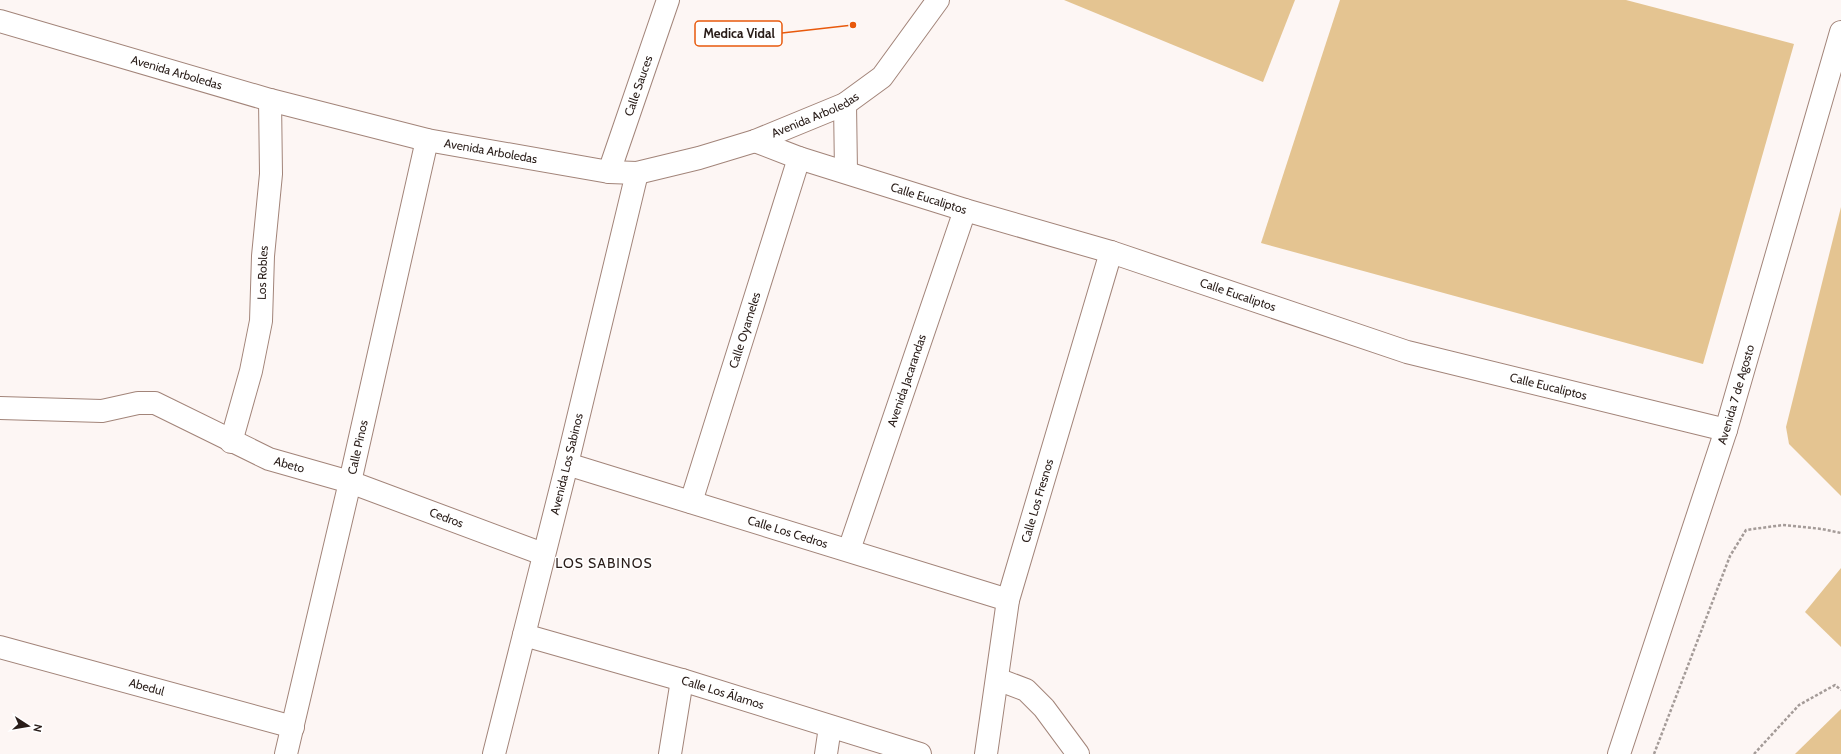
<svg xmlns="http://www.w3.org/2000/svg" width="1841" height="754" font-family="Cabin,sans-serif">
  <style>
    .green { fill: #e4c491 }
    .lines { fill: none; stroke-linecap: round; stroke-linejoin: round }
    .minor-casing { stroke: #a28479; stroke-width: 24 }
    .path { stroke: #a49b98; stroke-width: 2.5; stroke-dasharray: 3 2; stroke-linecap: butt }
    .minor { stroke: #fff; stroke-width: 22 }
    .labels { text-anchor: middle; stroke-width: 3; stroke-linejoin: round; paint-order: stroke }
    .street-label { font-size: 12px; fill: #291d19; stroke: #fff }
    .quarter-label { font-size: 14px; letter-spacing: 1px; fill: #291d19; stroke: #fff }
    .leader { fill: none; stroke: #e8590c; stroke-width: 1.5 }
    .callout-dot { fill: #e8590c; stroke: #fff; stroke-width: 1.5 }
    .callout { fill: #fff; stroke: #e8590c; stroke-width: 1.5 }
    .callout-label { font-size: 13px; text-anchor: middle; font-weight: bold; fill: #291d19 }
  </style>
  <rect width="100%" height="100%" fill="#fdf6f4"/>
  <!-- green -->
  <g class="green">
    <path d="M1064 0H1295L1263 82Z"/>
    <path d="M1340 0H1626L1794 44 1703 364 1261 243Z"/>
    <path d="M1841 207V496L1789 444 1786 427Z"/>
    <path d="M1841 568V647L1805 612Z"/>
    <path d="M1841 709V754H1795Z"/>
  </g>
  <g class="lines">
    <!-- minor casing -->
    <g class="minor-casing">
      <g id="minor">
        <path id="s1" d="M0 21 270 100 427 140 609 172 637 173 699 158 755 141 845 104 882 77 938 0"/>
        <path d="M845 104 846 172"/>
        <path id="s2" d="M755 141 799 158 965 210 1111 252 1407 352 1726 430"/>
        <path id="s3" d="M609 172 668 0"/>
        <path id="s4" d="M0 408 102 411 138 403H155L269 459 350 482 543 554"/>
        <path id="s5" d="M231 442 251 371 261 321 263 256 271 174 270 100"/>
        <path id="s6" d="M567 464 1008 600"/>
        <path id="s7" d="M691 502 799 158"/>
        <path id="s8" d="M849 550 965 210"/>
        <path id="s9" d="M524 635 682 680 920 754"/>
        <path id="s10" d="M0 647 293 727"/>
        <path d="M997 679 1026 690 1044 708 1078 754"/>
        <path id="s11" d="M286 754 350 482 427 140"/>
        <path id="s12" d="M494 754 567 464 637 173"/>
        <path d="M670 754 682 680"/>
        <path d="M826 754 830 727"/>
        <path id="s13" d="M986 754 1008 600 1111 252"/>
        <path id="s14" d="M1619 754 1726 430 1841 32"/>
      </g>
    </g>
    <!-- path -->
    <g class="path">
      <path d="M1654 754 1730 556 1746 530 1783 525 1822 529 1841 533"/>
      <path d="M1754 754 1799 705 1835 685 1841 690"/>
    </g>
    <!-- minor -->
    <use href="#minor" class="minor"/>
  </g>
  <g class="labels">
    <!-- street labels -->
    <g class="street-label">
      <text dy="4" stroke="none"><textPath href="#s1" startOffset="184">Avenida Arboledas</textPath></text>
      <text dy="4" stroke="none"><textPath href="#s3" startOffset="91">Calle Sauces</textPath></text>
      <text dy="4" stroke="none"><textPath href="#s1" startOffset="844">Avenida Arboledas</textPath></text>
      <text dy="4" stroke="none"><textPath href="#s1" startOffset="508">Avenida Arboledas</textPath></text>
      <text dy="4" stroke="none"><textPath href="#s2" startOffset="183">Calle Eucaliptos</textPath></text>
      <text dy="4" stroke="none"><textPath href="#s5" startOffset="173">Los Robles</textPath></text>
      <text dy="4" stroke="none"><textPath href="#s2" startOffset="507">Calle Eucaliptos</textPath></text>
      <text dy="4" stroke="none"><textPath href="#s7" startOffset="180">Calle Oyameles</textPath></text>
      <text dy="4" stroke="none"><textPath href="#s8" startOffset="179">Avenida Jacarandas</textPath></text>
      <text dy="4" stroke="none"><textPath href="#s2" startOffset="831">Calle Eucaliptos</textPath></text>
      <text dy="4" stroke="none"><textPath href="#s14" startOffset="378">Avenida 7 de Agosto</textPath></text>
      <text dy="4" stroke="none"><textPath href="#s11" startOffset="315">Calle Pinos</textPath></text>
      <text dy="4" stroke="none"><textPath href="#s12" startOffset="299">Avenida Los Sabinos</textPath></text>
      <text dy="4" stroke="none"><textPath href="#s4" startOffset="304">Abeto</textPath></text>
      <text dy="4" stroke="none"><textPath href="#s13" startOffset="259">Calle Los Fresnos</textPath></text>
      <text dy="4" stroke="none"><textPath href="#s4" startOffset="470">Cedros</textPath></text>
      <text dy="4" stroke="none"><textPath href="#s6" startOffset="231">Calle Los Cedros</textPath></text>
      <text dy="4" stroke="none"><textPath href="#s10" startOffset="152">Abedul</textPath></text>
      <text dy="4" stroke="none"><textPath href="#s9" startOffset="207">Calle Los Álamos</textPath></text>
    </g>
    <!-- quarter labels -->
    <g class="quarter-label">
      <text x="604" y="568">LOS SABINOS</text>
    </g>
  </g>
  <!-- callouts -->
  <path class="leader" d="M853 25L782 33"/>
  <circle class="callout-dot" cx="853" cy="25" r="4"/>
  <rect class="callout" x="695" y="21" width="87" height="25" rx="4"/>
  <g class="callout-label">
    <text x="739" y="38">Medica Vidal</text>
  </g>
  <!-- north arrow -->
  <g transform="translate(28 726) rotate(102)" stroke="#ffffff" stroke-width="3" paint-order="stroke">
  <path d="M0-3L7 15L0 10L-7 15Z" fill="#291d19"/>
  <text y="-6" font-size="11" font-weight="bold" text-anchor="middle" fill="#291d19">N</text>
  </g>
</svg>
